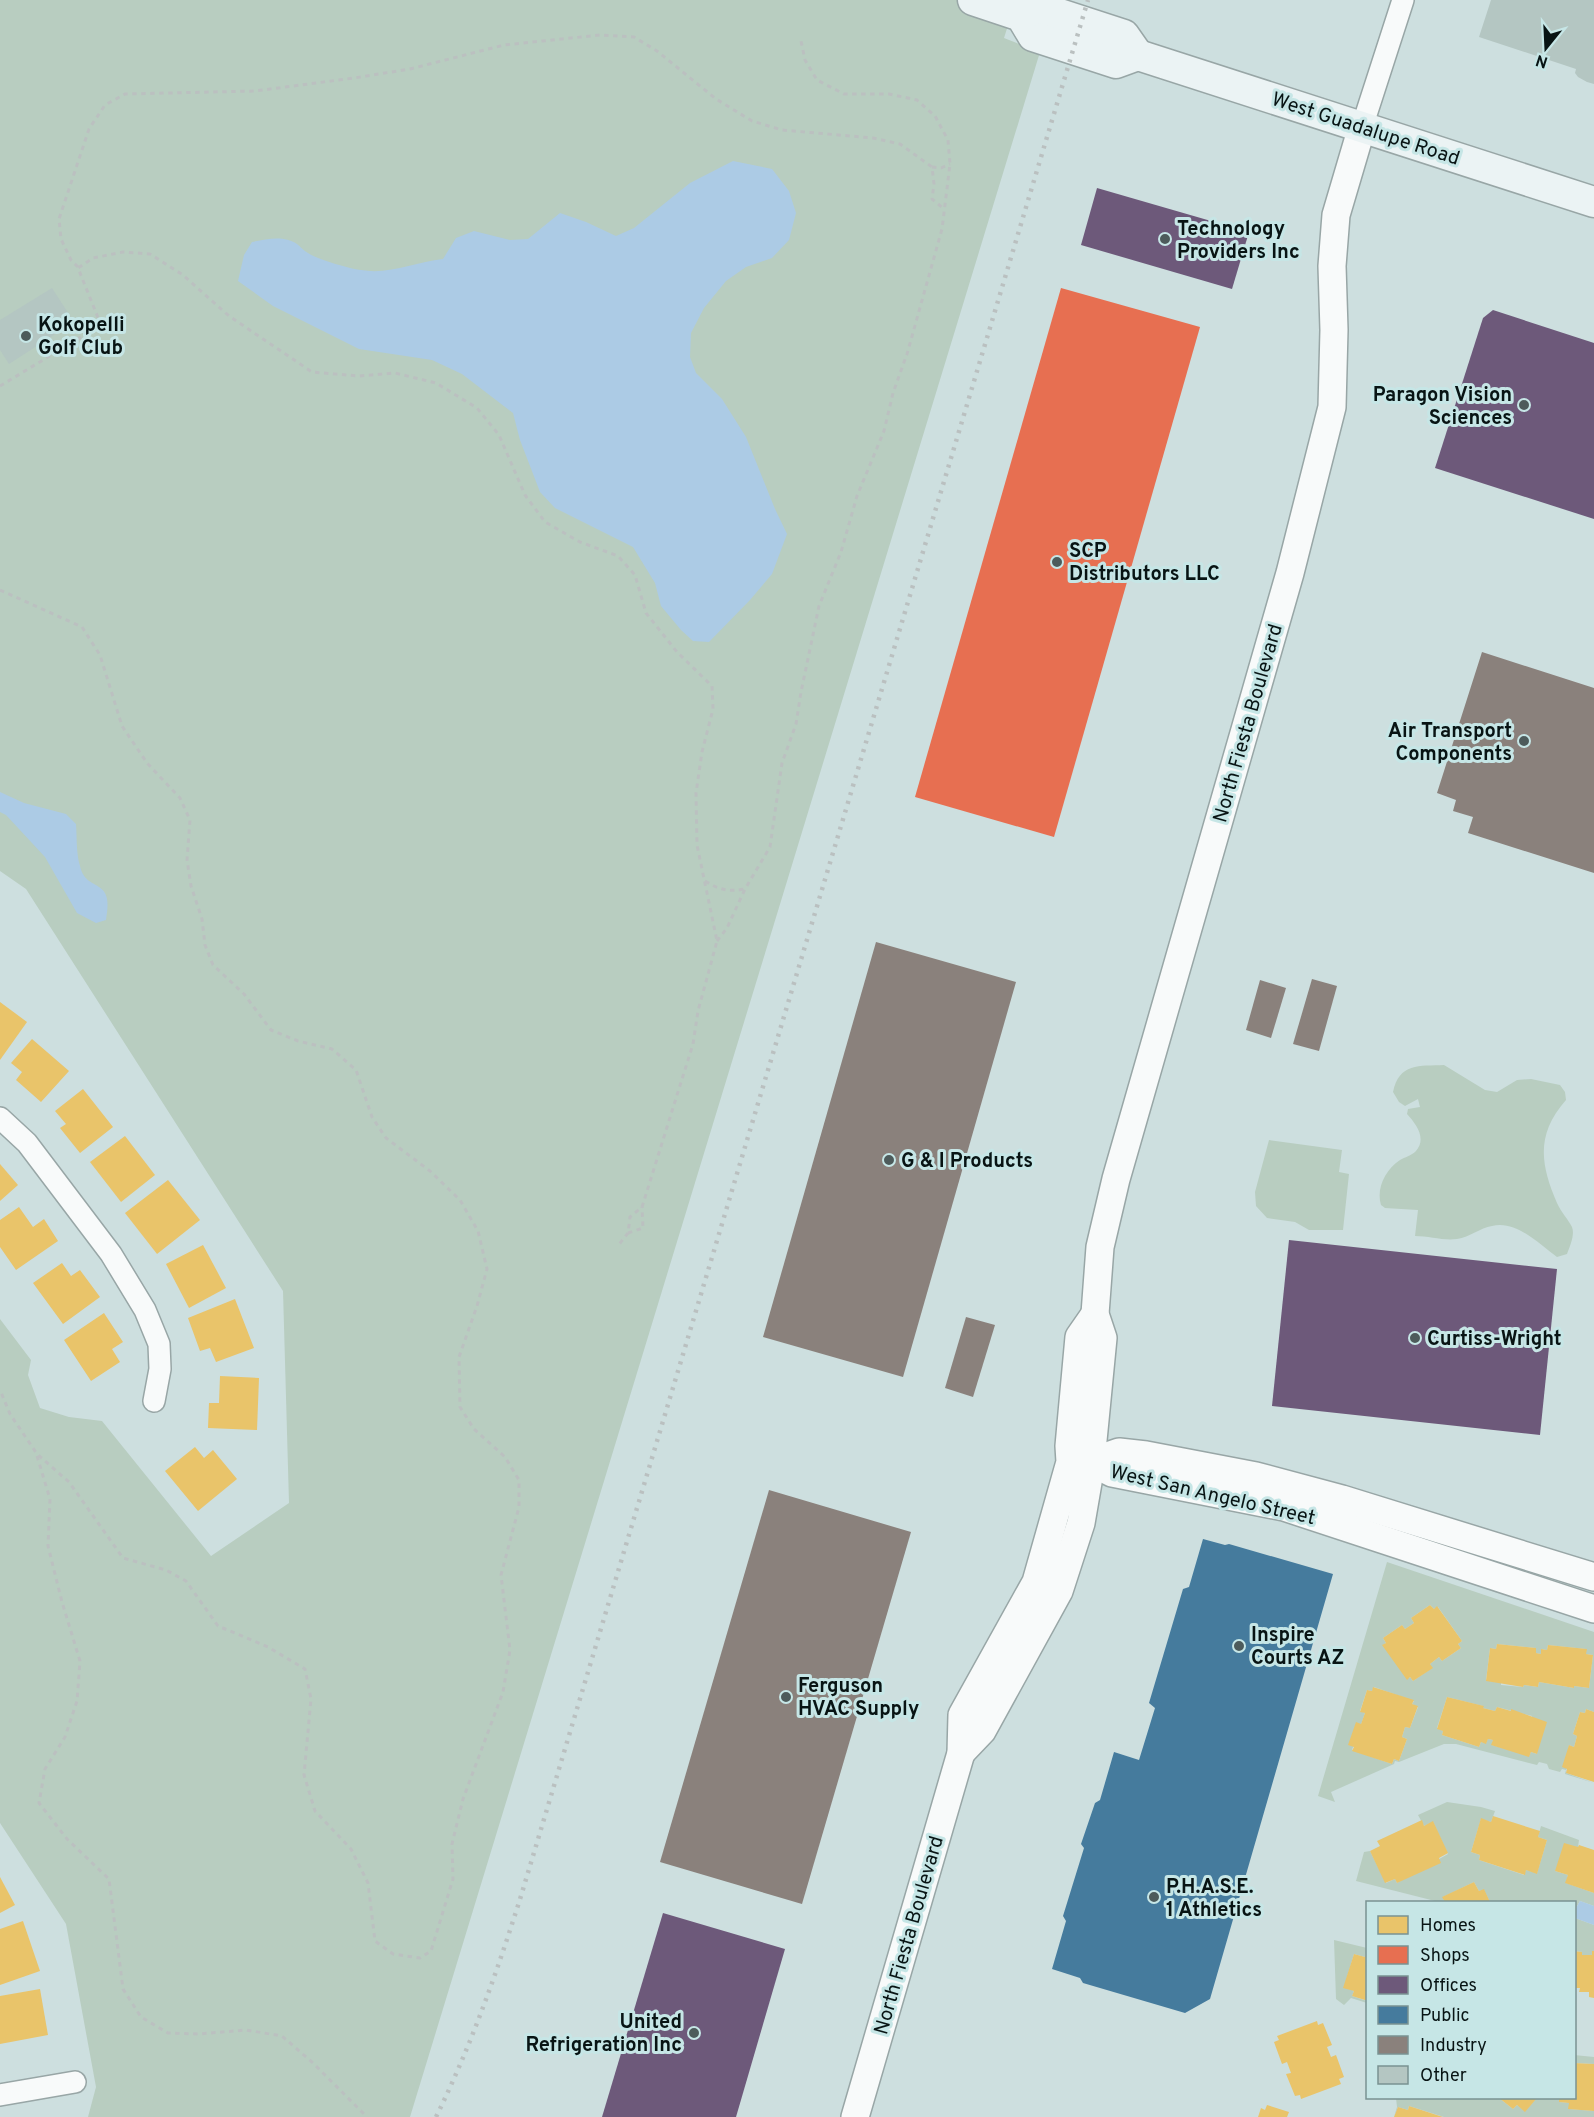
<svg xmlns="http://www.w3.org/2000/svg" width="1594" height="2117" font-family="Overpass,sans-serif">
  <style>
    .green { fill: #b8cdc0; fill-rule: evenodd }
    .water { fill: #accbe5 }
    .homes { fill: #e9c46a }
    .shops { fill: #e76f51 }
    .offices { fill: #6d597a }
    .public { fill: #457b9d }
    .industry { fill: #8a817c }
    .building { fill: #b4c6c2 }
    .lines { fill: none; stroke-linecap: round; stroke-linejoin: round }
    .minor-casing { stroke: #98a6a6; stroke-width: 24 }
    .tertiary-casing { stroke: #98a6a6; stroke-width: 30 }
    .secondary-casing { stroke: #98a6a6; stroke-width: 33 }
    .path { stroke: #bbc0c0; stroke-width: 3; stroke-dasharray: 4.5 4.5; stroke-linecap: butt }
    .minor { stroke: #f8fafa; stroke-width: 21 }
    .tertiary { stroke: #f8fafa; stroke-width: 27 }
    .secondary { stroke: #ebf3f4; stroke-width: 30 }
    .rail { stroke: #bac0c0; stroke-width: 4.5; stroke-dasharray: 3 6; stroke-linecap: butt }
    .poi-dot { fill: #4d5b5b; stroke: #c6e6e6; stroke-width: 2 }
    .labels { text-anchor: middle; stroke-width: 6; stroke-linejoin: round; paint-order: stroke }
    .street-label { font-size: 20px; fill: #081414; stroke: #c6e6e6 }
    .poi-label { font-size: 20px; font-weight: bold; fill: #081414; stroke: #c6e6e6; text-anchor: start }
  </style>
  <rect width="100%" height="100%" fill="#cddfdf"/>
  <!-- green -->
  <g class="green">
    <path d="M0 0H1016L1004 38 1040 52 410 2117H88L96 2087 66 1924 0 1823V1319L31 1360 28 1375 40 1408 69 1417 102 1421 211 1556 289 1503 283 1291 26 889 0 871Z"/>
    <path d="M1444 1065 1485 1090 1497 1092 1517 1080 1531 1079 1560 1085 1565 1092 1566 1100C1536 1134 1540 1164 1557 1203 1561 1212 1568 1219 1572 1227 1575 1235 1570 1246 1567 1254L1557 1257C1538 1243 1516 1220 1492 1226 1480 1228 1470 1237 1457 1239 1444 1241 1429 1236 1415 1236L1418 1210 1385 1208 1381 1205C1376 1189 1385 1170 1400 1160 1405 1157 1411 1156 1416 1151 1427 1138 1416 1124 1407 1114L1408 1109 1420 1107 1418 1099 1405 1106 1399 1102 1393 1092C1399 1063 1419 1066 1444 1065Z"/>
    <path d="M1269 1140 1342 1150 1339 1172 1349 1174 1343 1230H1309L1295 1222 1267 1218 1256 1206 1255 1192Z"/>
    <path d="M1387 1562 1594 1632V1712L1586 1709 1585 1713 1580 1712 1573 1734 1577 1736 1574 1747 1569 1745 1566 1773 1594 1783 1565 1774 1566 1770 1562 1769 1560 1772 1549 1769 1547 1764 1539 1762 1537 1765 1456 1744H1444L1399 1762 1395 1761 1394 1764 1331 1792 1335 1802 1318 1796ZM1430 1605 1434 1609 1438 1607 1462 1641 1458 1644 1461 1648 1442 1661 1439 1657 1430 1664 1432 1668 1413 1681 1410 1677 1407 1679 1383 1645 1386 1643 1383 1638 1402 1625 1405 1629 1414 1623 1411 1618ZM1497 1644 1536 1648V1653L1541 1654V1649L1547 1650 1548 1645 1586 1649V1654L1593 1655 1589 1688 1574 1686V1688L1539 1682 1538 1687 1524 1685 1523 1687 1501 1685V1683L1486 1680 1490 1648 1496 1649ZM1374 1687 1414 1701 1412 1704 1418 1707 1410 1728 1405 1727 1402 1737 1407 1739 1399 1761 1394 1759 1392 1764 1352 1750 1365 1713 1360 1711 1367 1690 1372 1691ZM1447 1697 1483 1706V1708L1495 1711 1497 1707 1532 1716 1537 1754 1531 1752 1529 1756 1492 1745 1493 1740 1488 1739 1486 1743 1481 1742 1479 1747 1442 1735 1443 1731 1437 1728Z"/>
    <path d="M1447 1802 1481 1807 1495 1811 1491 1822 1481 1819 1471 1852 1480 1855 1479 1860 1524 1875 1526 1870 1537 1873 1547 1840 1538 1837 1541 1826 1579 1840 1578 1847 1555 1871 1568 1875 1566 1883 1594 1893V1906L1580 1901 1575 1910 1574 1902H1490L1484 1890 1479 1891 1474 1882 1443 1897 1445 1902H1439L1356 1881 1364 1852 1370 1851 1386 1883 1395 1879 1397 1883 1448 1854 1433 1822 1424 1826 1418 1815Z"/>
    <path d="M1574 1913 1575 1918 1594 1925V1951L1592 1952V1955H1582V1952L1575 1951Z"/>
    <path d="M1334 1940 1367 1948 1365 1957 1354 1954 1344 1987 1354 1991 1352 1996 1367 2001V2003L1351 1998 1344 2005 1336 1999Z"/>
    <path d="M1574 2055 1594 2057V2064L1575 2063Z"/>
    <path d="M1396 2098H1499L1513 2109 1517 2105 1525 2111 1537 2098H1559V2102L1569 2103V2109L1594 2111V2117H1444L1409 2106 1408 2110 1398 2107 1394 2117 1397 2107Z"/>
  </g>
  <!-- water -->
  <g class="water">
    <path d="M733 161 772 169 789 191 796 213 789 240 772 258 746 267 726 281 704 308 691 333 690 357 696 373 722 399 746 437 775 509 787 534 772 574 750 600 709 642 693 641 681 630 661 606 655 583 633 547 555 508 540 492 520 440 513 413 462 374 432 360 359 349 273 306 238 281 244 255 252 242C267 239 284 235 297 244 301 247 304 251 308 253 317 259 350 269 361 270 389 275 415 262 443 259L456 238 474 231 510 240 528 239 560 213 586 222 616 236 634 228 690 183Z"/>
    <path d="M0 792 24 803 66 814 76 824C77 837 76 853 80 866 86 894 115 875 106 920L96 923 77 913 45 857 6 815 0 812Z"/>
    <path d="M1580 1901 1594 1906V1925L1575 1918V1910Z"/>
  </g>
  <!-- homes -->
  <g class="homes">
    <path d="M0 1002 27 1022 0 1060Z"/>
    <path d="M32 1039 69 1071 41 1102 16 1080 22 1072 11 1063Z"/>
    <path d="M83 1089 113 1127 80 1153 60 1128 66 1124 55 1111Z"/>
    <path d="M125 1136 155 1175 121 1202 90 1162Z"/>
    <path d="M0 1164 18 1185 0 1201Z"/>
    <path d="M168 1180 200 1220 157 1254 125 1213Z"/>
    <path d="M19 1207 33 1227 44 1219 58 1241 16 1270 0 1247V1220Z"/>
    <path d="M203 1245 226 1288 189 1308 166 1264Z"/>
    <path d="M62 1263 71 1276 80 1270 100 1297 63 1324 33 1283Z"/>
    <path d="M235 1299 254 1348 216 1362 210 1348 200 1351 188 1318Z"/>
    <path d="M104 1313 123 1342 112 1349 120 1362 91 1381 64 1340Z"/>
    <path d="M220 1376 259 1378 257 1430 208 1428 209 1403H219Z"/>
    <path d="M195 1447 204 1458 213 1450 237 1479 198 1511 165 1471Z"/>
    <path d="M1430 1605 1434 1609 1437 1606 1462 1641 1458 1644 1461 1648 1442 1661 1439 1657 1430 1664 1433 1668 1413 1681 1410 1677 1407 1680 1382 1645 1386 1643 1383 1638 1402 1625 1405 1629 1414 1623 1411 1618Z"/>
    <path d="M1497 1644 1536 1648V1653L1541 1654V1649L1547 1650 1548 1645 1587 1649 1586 1654 1593 1655 1589 1688 1574 1686V1688L1539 1682 1538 1687 1524 1685 1523 1687 1486 1681 1490 1648 1496 1649Z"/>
    <path d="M1373 1687 1414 1700 1412 1704 1418 1706 1410 1728 1405 1727 1402 1737 1407 1739 1399 1761 1394 1759 1392 1764 1352 1751 1354 1747 1348 1745 1356 1722 1361 1724 1365 1713 1360 1712 1367 1690 1372 1691Z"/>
    <path d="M1447 1697 1484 1706 1483 1708 1495 1711 1497 1707 1511 1711V1709L1547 1722 1537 1754 1531 1752 1529 1757 1491 1745 1493 1740 1488 1739 1486 1744 1481 1742 1479 1747 1442 1735 1443 1731 1437 1729Z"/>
    <path d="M1586 1709 1594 1712V1782L1566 1773 1567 1769 1562 1767 1569 1745 1574 1747 1577 1736 1573 1734 1580 1712 1585 1713Z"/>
    <path d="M1493 1816 1540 1831 1538 1837 1547 1840 1537 1874 1526 1870 1525 1875 1479 1860 1480 1855 1471 1852 1481 1818 1491 1822Z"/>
    <path d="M1422 1820 1424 1826 1433 1821 1448 1853 1439 1858 1441 1863 1397 1883 1395 1879 1385 1883 1370 1851 1380 1846 1377 1841Z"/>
    <path d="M1564 1843 1578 1847 1579 1845 1594 1850V1893L1565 1883 1568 1875 1555 1871Z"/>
    <path d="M0 1877 15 1905 0 1913Z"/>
    <path d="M1474 1882 1479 1891 1484 1889 1490 1902H1445L1442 1897Z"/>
    <path d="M23 1921 40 1971 0 1985V1929Z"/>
    <path d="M1368 1949V2001L1352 1996 1354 1991 1343 1988 1354 1954 1365 1957Z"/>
    <path d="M1574 1951 1582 1952V1955H1592V1951H1594V1998L1589 1997V1992H1579L1580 1988H1574Z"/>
    <path d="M40 1989 48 2035 0 2044V1996Z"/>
    <path d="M1317 2021 1318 2025 1323 2023 1332 2045 1327 2047 1331 2057 1336 2055 1344 2077 1339 2079 1341 2084 1301 2099 1300 2095 1295 2096 1286 2074 1291 2073 1287 2062 1282 2064 1274 2042 1279 2040 1277 2036Z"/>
    <path d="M1574 2063 1594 2064V2111L1568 2109 1569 2103 1559 2102V2098H1574Z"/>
    <path d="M1499 2098H1537L1525 2112 1517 2105 1513 2109Z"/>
    <path d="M1267 2105 1289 2112 1287 2117H1258L1261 2108 1265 2110Z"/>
    <path d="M1409 2106 1443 2117H1394L1398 2107 1408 2110Z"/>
  </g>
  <!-- shops -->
  <path class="shops" d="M1061 288 1200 327 1054 837 915 797Z"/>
  <!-- offices -->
  <g class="offices">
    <path d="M1097 188 1249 232 1232 289 1081 245Z"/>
    <path d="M1493 310 1594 343V519L1435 468 1483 318Z"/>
    <path d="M1289 1240 1557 1269 1540 1435 1272 1406Z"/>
    <path d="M663 1913 785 1949 736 2117H602Z"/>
  </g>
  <!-- public -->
  <path class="public" d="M1203 1539 1225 1545 1229 1544 1333 1574 1210 1999 1185 2013 1083 1983 1080 1978 1052 1969 1066 1921 1063 1916 1084 1848 1081 1844 1095 1803 1100 1800 1114 1752 1139 1760 1155 1708 1149 1703 1183 1589 1189 1587Z"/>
  <!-- industry -->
  <g class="industry">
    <path d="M1482 652 1594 688V873L1468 833 1473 817 1453 811 1456 800 1437 793Z"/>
    <path d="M876 942 1016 982 903 1377 763 1337Z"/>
    <path d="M1312 979 1337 986 1319 1051 1293 1044Z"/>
    <path d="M1260 980 1286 988 1271 1038 1246 1030Z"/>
    <path d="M966 1317 995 1325 973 1397 945 1388Z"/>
    <path d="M769 1490 911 1532 802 1904 660 1862Z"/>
  </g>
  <!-- building -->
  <g class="building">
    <path d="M1491 0H1594V84L1587 82 1578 77 1575 73 1576 69 1479 37Z"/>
    <path d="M52 288 74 322 9 364 0 350V320Z"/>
  </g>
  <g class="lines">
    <!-- minor casing -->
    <g class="minor-casing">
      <g id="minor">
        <path d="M1362 127 1403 0"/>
        <path d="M0 1118 27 1143 111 1254 145 1310 159 1344 160 1369 154 1401"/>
        <path d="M0 2095 75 2082"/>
      </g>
    </g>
    <!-- tertiary casing -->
    <g class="tertiary-casing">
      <g id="tertiary">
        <path d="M1074 1462H1090L1119 1452 1146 1455 1256 1476 1342 1499 1594 1577"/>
        <path d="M1090 1462 1112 1473 1284 1507 1594 1609"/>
        <path d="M961 1753 982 1731 1059 1591 1081 1523 1090 1471 1103 1338 1095 1314 1100 1247 1116 1179 1290 573 1332 407 1334 330 1332 266 1336 215 1362 127"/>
        <path d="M855 2117 961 1753 962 1715 1036 1582 1070 1462 1069 1446 1079 1337 1095 1314"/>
      </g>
    </g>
    <!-- secondary casing -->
    <g class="secondary-casing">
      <g id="secondary">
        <path d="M973 0 1021 16 1033 36 1116 63 1138 55 1594 202"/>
        <path d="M1021 16 1038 7 1124 35 1138 55"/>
      </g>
    </g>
    <!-- path -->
    <g class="path">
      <path d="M932 167 941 168 950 164"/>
      <path d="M78 267 71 260 61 239 59 219 89 129 105 105 125 94 255 91 354 78 410 69 504 45 600 35 634 37 657 51 716 99 752 121 782 130 873 138 900 144 932 167 934 184 932 199 944 209"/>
      <path d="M0 386 101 325 78 268 93 258 123 252 150 254 183 275 229 316 312 372 359 376 395 373 436 383 477 408 499 435 525 495 545 522 580 542 618 556 635 575 646 613 677 652 712 686 713 709 702 752 696 793 697 845 717 941 698 1011 693 1044 642 1207 630 1217 628 1233 617 1247"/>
      <path d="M0 590 82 627 100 655 122 726 147 763 180 798 190 820 187 860 191 886 202 919 205 945 213 965 244 994 271 1030 298 1041 332 1049 356 1070 372 1117 386 1138 430 1171 460 1200 478 1231 487 1269 477 1306 459 1357 460 1407 474 1429 505 1457 519 1480V1507L501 1575 510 1650 503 1692 463 1799 452 1844 453 1879 431 1951 420 1958 393 1954 375 1941 368 1883 351 1849 315 1811 304 1775 311 1699 305 1669 268 1647 218 1626 186 1581 166 1570 123 1558 69 1482 37 1454 10 1414 0 1390"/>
      <path d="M705 881C720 890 728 892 745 889"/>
      <path d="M717 941 727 928 745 889 770 847 782 763 796 724 801 692 819 606 841 552 857 496 884 431 893 393 907 354 942 229 950 164 948 140 935 116 917 100 889 94H844L817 80 805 60 801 41"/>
      <path d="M628 1233 643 1228 642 1207"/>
      <path d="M37 1456 50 1499 48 1546 62 1602 80 1661 77 1701 65 1737 45 1769 39 1803 67 1839 109 1879 123 1989 141 2017 168 2033 199 2034 246 2030 282 2036 313 2063 367 2117"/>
    </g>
    <!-- minor -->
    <use href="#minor" class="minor"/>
    <!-- tertiary -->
    <use href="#tertiary" class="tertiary"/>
    <!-- secondary -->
    <use href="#secondary" class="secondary"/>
    <!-- rail -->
    <path class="rail" d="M436 2117C471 2046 497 1972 521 1896L1088 0"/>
  </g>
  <!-- markers -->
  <g class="poi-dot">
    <circle cx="1165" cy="239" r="6"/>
    <circle cx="26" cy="336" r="6"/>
    <circle cx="1524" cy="405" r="6"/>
    <circle cx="1057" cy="562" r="6"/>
    <circle cx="1524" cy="741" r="6"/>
    <circle cx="889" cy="1160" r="6"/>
    <circle cx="1415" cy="1338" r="6"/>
    <circle cx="1239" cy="1646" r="6"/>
    <circle cx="786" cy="1697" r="6"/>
    <circle cx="1154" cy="1897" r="6"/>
    <circle cx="694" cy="2033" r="6"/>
  </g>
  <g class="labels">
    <!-- street labels -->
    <g class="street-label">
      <text transform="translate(1366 128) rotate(18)" y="7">West Guadalupe Road</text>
      <text transform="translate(1247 723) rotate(-74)" y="7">North Fiesta Boulevard</text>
      <text transform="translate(1213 1494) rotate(13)" y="7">West San Angelo Street</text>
      <text transform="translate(908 1935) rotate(-74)" y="7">North Fiesta Boulevard</text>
    </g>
    <!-- poi labels -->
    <g class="poi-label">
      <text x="1177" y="235">Technology<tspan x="1177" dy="23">Providers Inc</tspan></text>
      <text x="38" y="331">Kokopelli<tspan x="38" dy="23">Golf Club</tspan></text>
      <text x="1512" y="401" text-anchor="end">Paragon Vision<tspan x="1512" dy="23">Sciences</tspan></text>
      <text x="1069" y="557">SCP<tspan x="1069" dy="23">Distributors LLC</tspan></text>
      <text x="1512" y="737" text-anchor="end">Air Transport<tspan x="1512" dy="23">Components</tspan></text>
      <text x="901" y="1167">G &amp; I Products</text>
      <text x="1427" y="1345">Curtiss-Wright</text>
      <text x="1251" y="1641">Inspire<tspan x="1251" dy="23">Courts AZ</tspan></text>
      <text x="798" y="1692">Ferguson<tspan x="798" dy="23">HVAC Supply</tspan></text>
      <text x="1166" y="1893">P.H.A.S.E.<tspan x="1166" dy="23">1 Athletics</tspan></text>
      <text x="682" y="2028" text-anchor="end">United<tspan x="682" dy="23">Refrigeration Inc</tspan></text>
    </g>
  </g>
  <!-- legend -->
  <rect x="1366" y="1901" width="210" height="198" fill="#c6e6e6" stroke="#7a9292" stroke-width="1.5"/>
  <rect x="1378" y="1916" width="30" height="18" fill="#e9c46a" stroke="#7a9292" stroke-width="1.5"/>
  <text x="1420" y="1931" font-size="18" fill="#081414">Homes</text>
  <rect x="1378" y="1946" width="30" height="18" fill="#e76f51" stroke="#7a9292" stroke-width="1.5"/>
  <text x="1420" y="1961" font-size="18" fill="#081414">Shops</text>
  <rect x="1378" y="1976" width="30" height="18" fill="#6d597a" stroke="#7a9292" stroke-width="1.5"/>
  <text x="1420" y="1991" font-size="18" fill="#081414">Offices</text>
  <rect x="1378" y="2006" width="30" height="18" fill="#457b9d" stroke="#7a9292" stroke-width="1.5"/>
  <text x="1420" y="2021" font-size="18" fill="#081414">Public</text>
  <rect x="1378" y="2036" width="30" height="18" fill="#8a817c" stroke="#7a9292" stroke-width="1.5"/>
  <text x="1420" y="2051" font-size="18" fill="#081414">Industry</text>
  <rect x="1378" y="2066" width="30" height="18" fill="#b4c6c2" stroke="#7a9292" stroke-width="1.5"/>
  <text x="1420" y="2081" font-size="18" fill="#081414">Other</text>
  <!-- north arrow -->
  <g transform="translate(1546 48) rotate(198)" stroke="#c6e6e6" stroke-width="4.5" paint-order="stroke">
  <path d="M0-4.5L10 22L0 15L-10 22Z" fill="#081414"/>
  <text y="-9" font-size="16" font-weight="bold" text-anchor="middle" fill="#081414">N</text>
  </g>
</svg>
